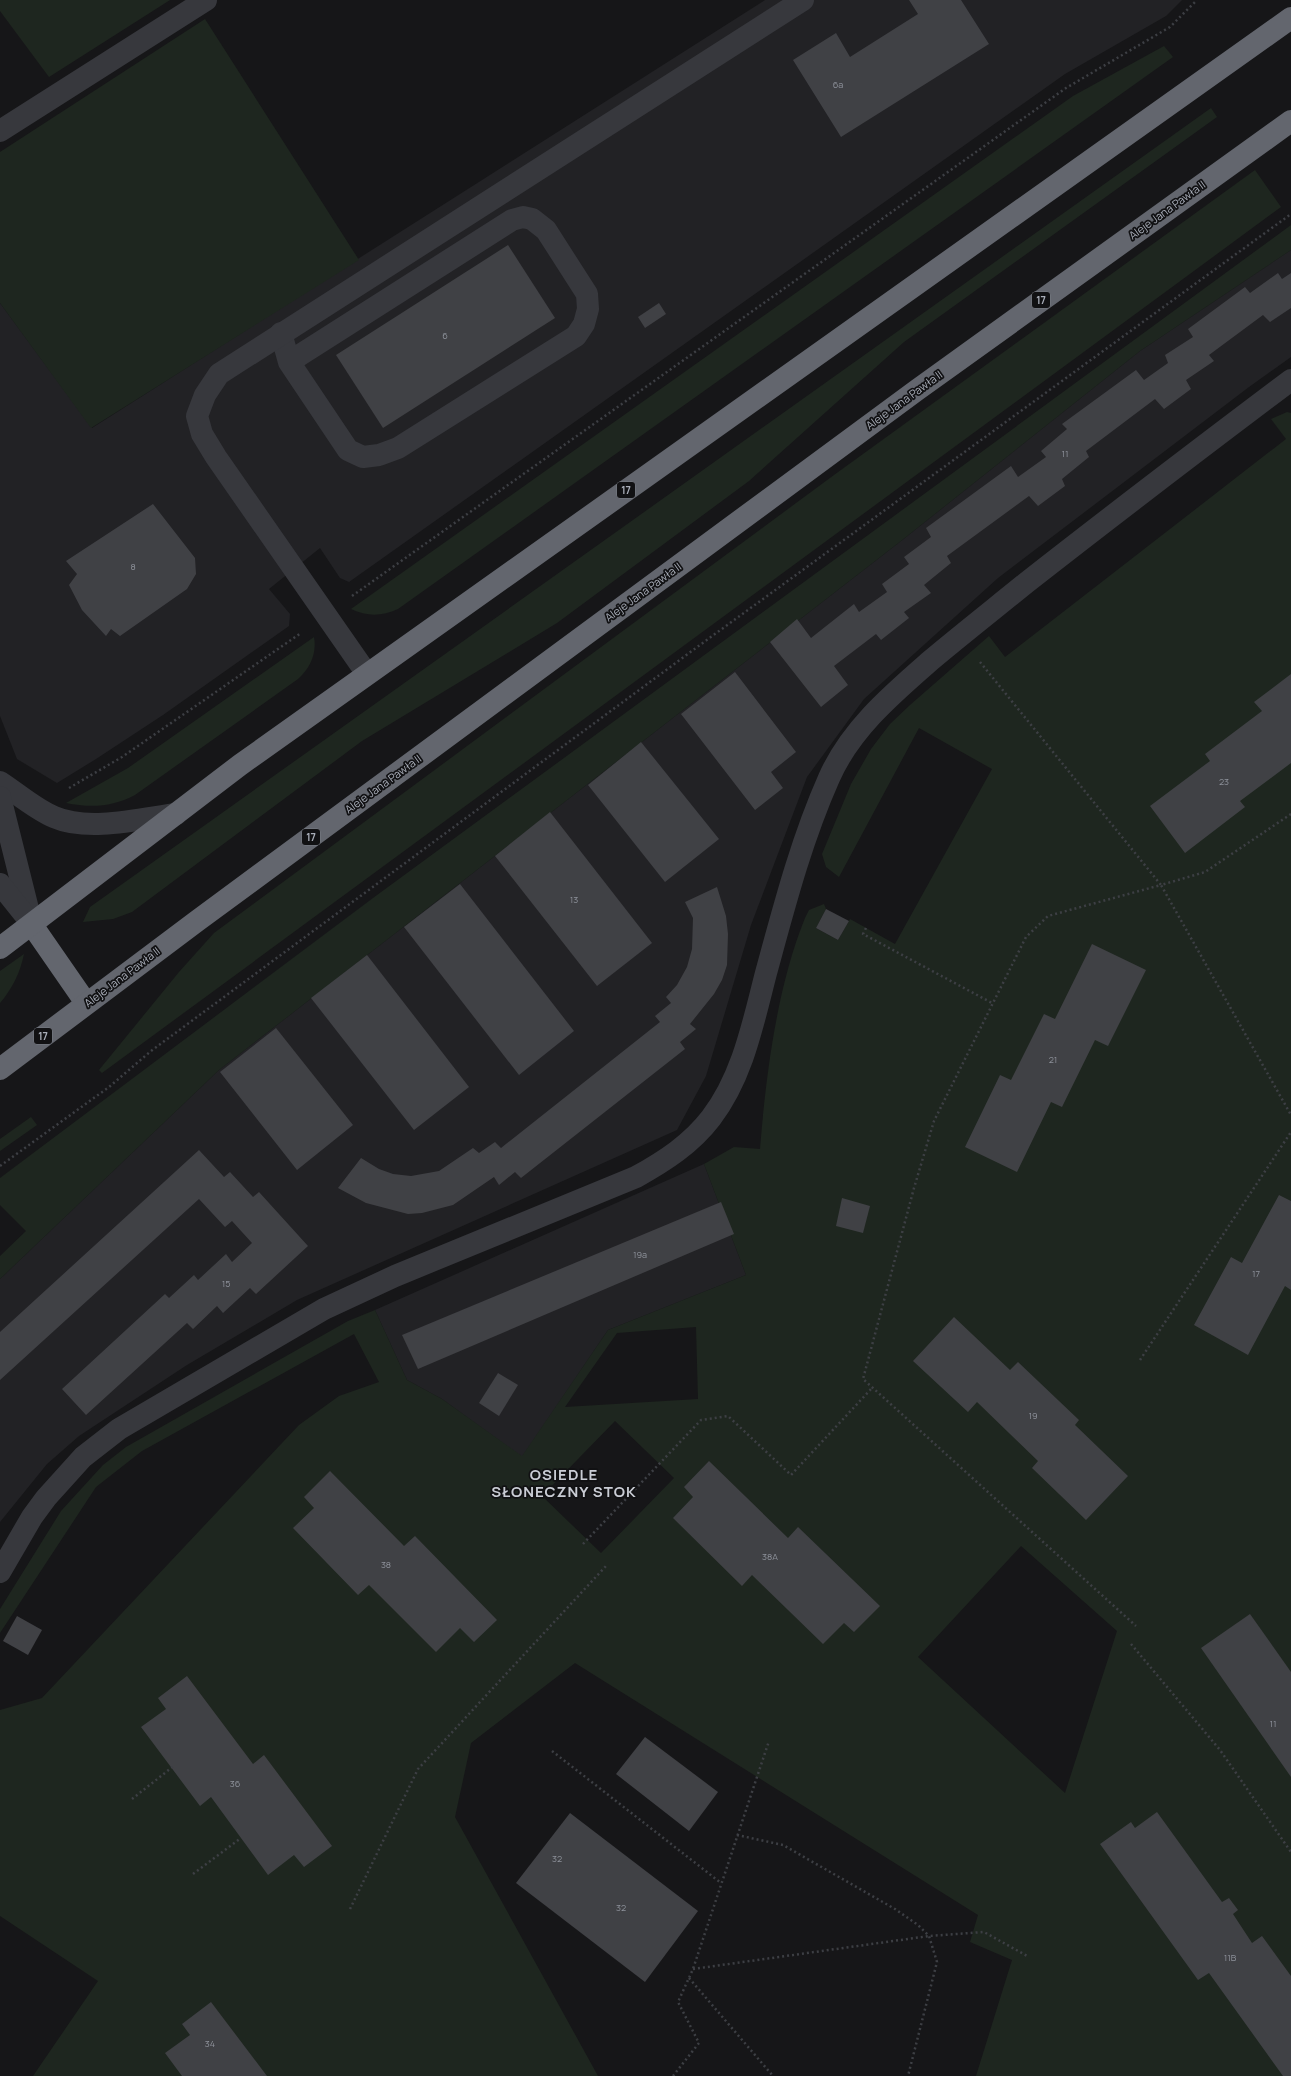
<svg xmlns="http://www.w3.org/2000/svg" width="1291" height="2076" font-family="Manrope,sans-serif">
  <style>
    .built { fill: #222225 }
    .green { fill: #1e261f; fill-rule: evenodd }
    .building { fill: #404145 }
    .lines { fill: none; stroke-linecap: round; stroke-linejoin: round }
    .path { stroke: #3d3f44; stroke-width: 2.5; stroke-dasharray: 2 3; stroke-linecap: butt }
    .lane { stroke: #37383d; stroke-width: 22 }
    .highway { stroke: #63666e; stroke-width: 22 }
    .labels { text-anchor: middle; stroke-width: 3.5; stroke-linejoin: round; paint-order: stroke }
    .number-label { font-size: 9px; fill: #8e929b }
    .shield { fill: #111113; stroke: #7b7e86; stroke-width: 1 }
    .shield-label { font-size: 10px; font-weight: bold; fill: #a8adb8 }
    .street-label { font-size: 11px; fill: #a8adb8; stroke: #111113 }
    .district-label { font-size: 15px; font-weight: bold; letter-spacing: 1px; fill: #c9ccd4; stroke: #111113 }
  </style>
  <rect width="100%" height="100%" fill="#161618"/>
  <!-- built -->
  <g class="built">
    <path d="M765 0H1182L1166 16 1065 74 349 582 340 578 320 548 269 589 290 614 289 626 163 715 96 759 57 783 17 759 0 716V303L92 428Z"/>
    <path d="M1291 250V357L1249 387 998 578 864 699 807 777 751 925 706 1076 677 1130 297 1300 187 1365 79 1436 47 1464 0 1522V1279L219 1070 901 541 1140 351Z"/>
    <path d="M704 1164 746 1275 608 1330 522 1457 442 1399 407 1380 375 1310Z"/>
  </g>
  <!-- green -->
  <g class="green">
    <path d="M0 0H170L49 77 0 11Z"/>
    <path d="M205 19 359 260 91 428 0 303V152Z"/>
    <path d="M1164 46 1173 57 398 609C382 616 368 617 351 609L1073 96Z"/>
    <path d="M1211 108 1217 117 904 342 749 481 557 623 362 741 132 912 113 919 83 922 90 907Z"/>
    <path d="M1255 170 1281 207 102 1073 99 1070 179 972 214 933 834 475Z"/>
    <path d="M1291 225V250L1140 351 901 541 219 1070 0 1279V1256L26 1231 0 1205V1178L373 898Z"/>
    <path d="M1287 412 1291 413V2076H976L1012 1960 970 1942 978 1915 575 1663 471 1743 455 1817 598 2076H33L98 1981 0 1916V1710L42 1698 299 1425 339 1396 379 1382 354 1334 142 1451 96 1487 0 1633V1609L61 1511 103 1465 126 1447 348 1321 375 1310 407 1380 442 1399 522 1456 608 1330 746 1275 704 1164 734 1147 760 1149C766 1074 777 987 805 918L809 910 824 904 826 909 816 928 838 940 850 919 895 944 992 769 919 728 839 877 826 867 822 854 851 784 871 749 890 724 910 705 989 636 1005 657 1286 439 1271 419ZM696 1327 698 1399 565 1407 617 1333ZM615 1421 674 1478 601 1553 542 1496ZM1021 1546 1117 1631 1065 1793 918 1657Z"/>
    <path d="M314 637C317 654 310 668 298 679L135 795C112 807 91 808 66 803L128 768Z"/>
    <path d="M24 954C20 973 12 989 0 1003V971Z"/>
    <path d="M31 1117 37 1125 0 1151V1139Z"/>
  </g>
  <!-- building -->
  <g class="building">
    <path d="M909 0H961L989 44 841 137 793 60 836 33 850 57 918 14Z"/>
    <path d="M508 245 555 318 383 428 336 355Z"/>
    <path d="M1278 273 1282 279 1291 273V308L1270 322 1263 315 1209 355 1214 361 1186 380 1191 389 1164 409 1155 399 1086 451 1089 457 1062 479 1065 486 1038 506 1029 496 947 556 951 563 924 585 931 593 904 612 909 618 881 640 876 634 834 666 848 685 821 707 770 642 797 619 811 638 854 604 859 612 887 592 882 584 909 564 904 557 931 537 926 528 1011 466 1018 477 1046 457 1041 451 1067 429 1062 424 1136 370 1144 380 1168 363 1165 355 1193 337 1188 329 1245 287 1250 293Z"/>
    <path d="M659 303 666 314 645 328 638 317Z"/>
    <path d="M153 504 195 558 196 574 187 589 120 636 111 629 106 636 82 610 69 585 77 574 66 561Z"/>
    <path d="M735 672 796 752 771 772 783 788 755 810 681 714Z"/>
    <path d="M1291 674V763L1240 801 1245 807 1185 853 1150 806 1210 761 1205 754 1262 711 1254 702Z"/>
    <path d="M641 742 719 839 665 882 588 785Z"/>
    <path d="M550 812 652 943 597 986 495 856Z"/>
    <path d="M460 884 574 1031 519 1075 404 927Z"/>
    <path d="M717 887 726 916 728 934 727 965 722 980 714 994 690 1024 696 1029 680 1042 685 1049 521 1178 515 1172 499 1185 494 1177 453 1205 422 1213 408 1214 366 1203 338 1188 361 1158 379 1169 393 1174 411 1176 439 1171 473 1148 479 1153 495 1142 501 1148 660 1022 655 1016 671 1003 666 997 677 985 687 967 692 949 693 918 685 902Z"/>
    <path d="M826 909 849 921 838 940 816 928Z"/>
    <path d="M1092 944 1146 970 1108 1046 1095 1040 1062 1107 1051 1102 1017 1172 965 1147 1000 1075 1011 1080 1044 1014 1055 1019Z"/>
    <path d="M367 955 469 1087 414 1130 311 998Z"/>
    <path d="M276 1028 353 1125 297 1170 220 1072Z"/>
    <path d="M199 1150 224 1177 230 1172 253 1197 259 1192 308 1246 256 1294 250 1288 223 1313 217 1306 193 1329 187 1323 86 1415 62 1389 165 1294 169 1298 194 1275 198 1280 226 1254 232 1262 252 1243 232 1221 225 1227 199 1199 0 1380V1332Z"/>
    <path d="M1279 1195 1291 1201V1290L1285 1286 1248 1355 1194 1325 1231 1257 1242 1263Z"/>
    <path d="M842 1198 870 1206 863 1233 836 1226Z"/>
    <path d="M721 1202 734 1234 418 1369 402 1335Z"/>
    <path d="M954 1317 1010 1370 1018 1362 1079 1420 1075 1425 1128 1476 1086 1520 1032 1468 1038 1461 977 1402 968 1412 913 1361Z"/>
    <path d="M498 1373 518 1385 499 1416 479 1403Z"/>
    <path d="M709 1461 788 1538 798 1527 880 1606 854 1632 844 1623 823 1644 752 1575 742 1586 673 1518 693 1497 684 1487Z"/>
    <path d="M330 1471 404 1546 415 1536 497 1620 474 1642 460 1628 436 1652 369 1585 358 1595 293 1528 314 1508 304 1497Z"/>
    <path d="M1250 1614 1291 1672V1777L1201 1648Z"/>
    <path d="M17 1616 42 1630 28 1655 3 1641Z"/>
    <path d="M187 1676 253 1764 264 1755 332 1846 304 1867 294 1855 268 1875 211 1797 200 1806 141 1727 166 1709 158 1698Z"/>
    <path d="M645 1737 718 1792 689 1831 616 1774Z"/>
    <path d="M1157 1812 1222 1902 1229 1898 1238 1910 1233 1914 1252 1943 1262 1936 1291 1976V2076H1283L1209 1973 1198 1980 1100 1844 1131 1822 1135 1828Z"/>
    <path d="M570 1813 698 1911 645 1982 516 1883Z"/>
    <path d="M211 2002 267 2076H182L165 2053 190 2035 182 2024Z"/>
  </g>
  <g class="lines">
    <!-- path -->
    <g class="path">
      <path d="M352 596 1066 88 1170 27 1197 0"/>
      <path d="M980 662 1161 885 1048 916 1026 937 934 1121 914 1188 863 1379 1136 1626"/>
      <path d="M69 788 122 757 301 633"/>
      <path d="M1291 814 1205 872 1161 885 1291 1115"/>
      <path d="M866 928 863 934 992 1003"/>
      <path d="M0 1166 109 1087 151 1051 704 642 1291 214"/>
      <path d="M1140 1360 1291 1132"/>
      <path d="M583 1544 701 1420 728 1416 791 1475 872 1388"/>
      <path d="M1131 1644 1220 1750 1291 1852"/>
      <path d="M552 1751 721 1883"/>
      <path d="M132 1799 175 1765"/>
      <path d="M737 1835 783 1845 895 1909 918 1925 929 1936 937 1962 908 2076"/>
      <path d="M193 1874 241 1838"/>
      <path d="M350 1909 418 1769 606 1566"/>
      <path d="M693 1969 929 1936 984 1932 1029 1957"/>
      <path d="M689 1978 773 2076"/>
      <path d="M673 2076 699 2043 678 2002 693 1969 769 1741"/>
    </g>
    <!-- lane -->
    <g class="lane">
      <path d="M0 131 206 0"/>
      <path d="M281 333 289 362 348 450 363 457 379 455 398 448 576 336 584 324 588 309 587 294 546 230 532 219 523 217 512 220 289 362"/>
      <path d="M367 674 216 457 202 434 197 416 205 395 219 374 803 0"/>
      <path d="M0 782C17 793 35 809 54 817 88 832 140 819 176 814"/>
      <path d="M0 797 32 925"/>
      <path d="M0 884 28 919"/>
      <path d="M0 1572 32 1517 46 1498 83 1457 119 1429 324 1309 395 1276 636 1177C665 1161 691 1144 711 1118 743 1076 753 1023 766 973 784 907 801 841 829 778 850 730 891 695 930 661 961 635 994 609 1026 583 1114 514 1202 447 1291 380"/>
    </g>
    <!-- highway -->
    <g class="highway">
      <path d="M32 925 86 1003"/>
      <path d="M0 948 240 765 1291 18"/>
      <path d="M0 1069 197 921 917 390 1291 121"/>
    </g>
  </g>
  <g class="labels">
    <!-- number labels -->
    <g class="number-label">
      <text x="838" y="88">6a</text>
      <text x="445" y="339">6</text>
      <text x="1065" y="457">11</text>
      <text x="133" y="570">8</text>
      <text x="1224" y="785">23</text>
      <text x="574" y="903">13</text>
      <text x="1053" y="1063">21</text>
      <text x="640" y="1258">19a</text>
      <text x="1256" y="1277">17</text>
      <text x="226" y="1287">15</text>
      <text x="1033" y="1419">19</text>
      <text x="770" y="1560">38A</text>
      <text x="386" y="1568">38</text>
      <text x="1273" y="1727">11</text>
      <text x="235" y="1787">36</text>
      <text x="557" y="1862">32</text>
      <text x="621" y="1911">32</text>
      <text x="1230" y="1961">11B</text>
      <text x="210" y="2047">34</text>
    </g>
    <!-- shield labels -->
    <g class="shield">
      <rect x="1032" y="292" width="18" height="16" rx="3"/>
      <rect x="617" y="482" width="18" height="16" rx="3"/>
      <rect x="302" y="829" width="18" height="16" rx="3"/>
      <rect x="34" y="1028" width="18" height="16" rx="3"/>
    </g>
    <g class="shield-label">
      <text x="1041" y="304">17</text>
      <text x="626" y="494">17</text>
      <text x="311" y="841">17</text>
      <text x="43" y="1040">17</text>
    </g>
    <!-- street labels -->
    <g class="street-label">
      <text transform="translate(1167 210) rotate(-36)" y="4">Aleje Jana Pawła II</text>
      <text transform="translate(904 400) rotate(-36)" y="4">Aleje Jana Pawła II</text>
      <text transform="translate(643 592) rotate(-36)" y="4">Aleje Jana Pawła II</text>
      <text transform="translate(383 784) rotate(-36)" y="4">Aleje Jana Pawła II</text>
      <text transform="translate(122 977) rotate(-37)" y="4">Aleje Jana Pawła II</text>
    </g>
    <!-- district labels -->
    <g class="district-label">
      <text x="564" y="1480">OSIEDLE<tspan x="564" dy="17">SŁONECZNY STOK</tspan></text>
    </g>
  </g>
</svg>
